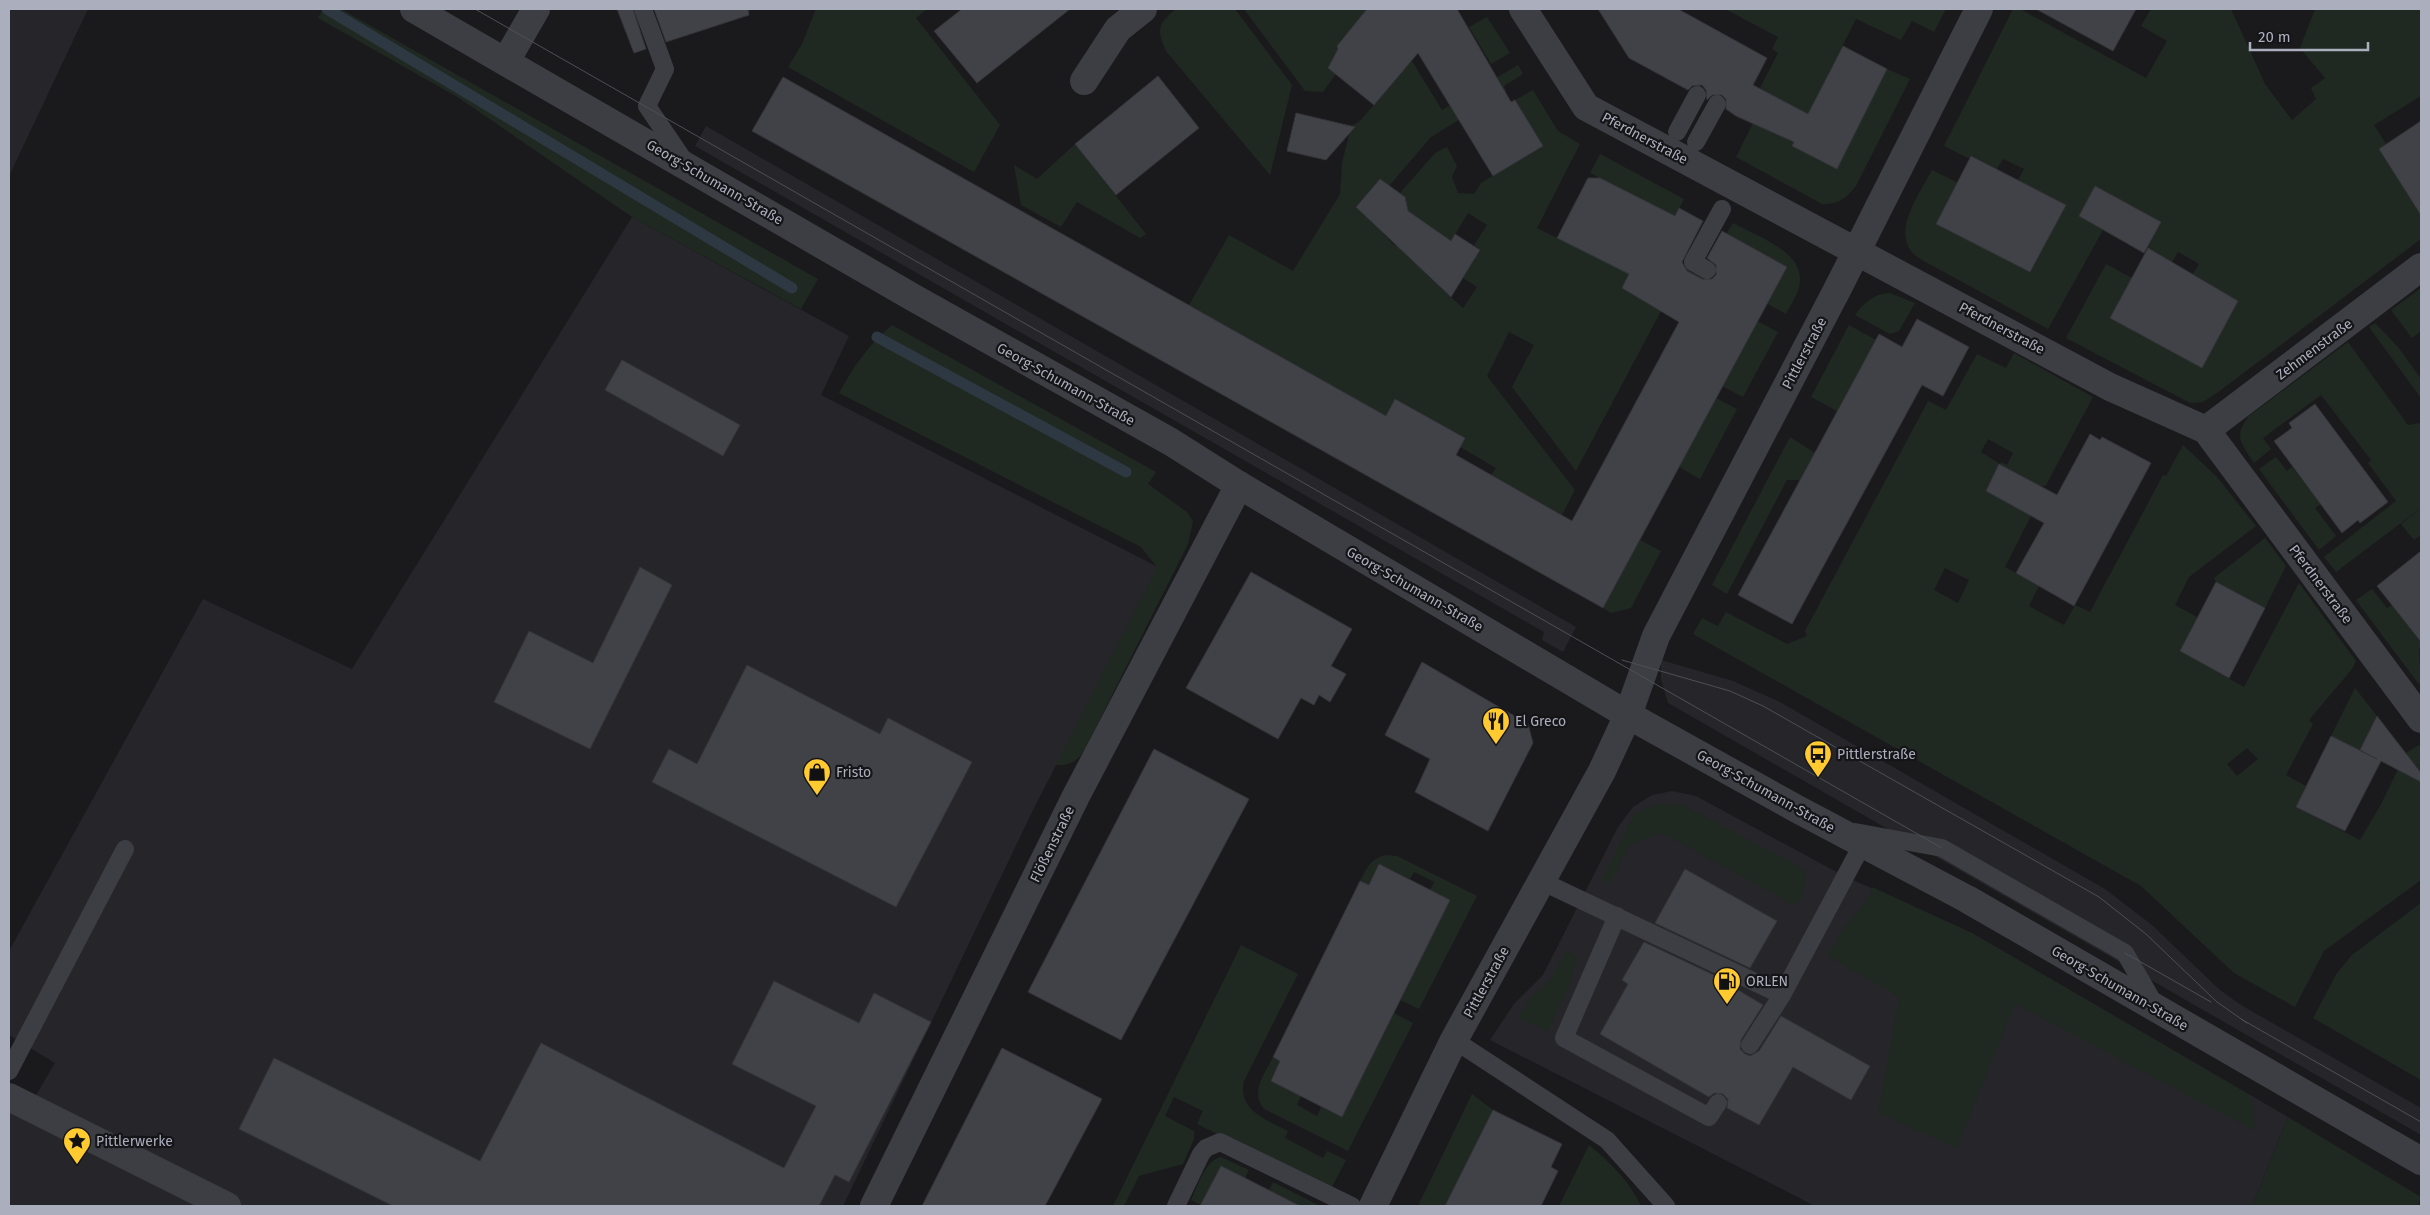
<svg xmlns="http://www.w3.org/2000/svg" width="2430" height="1215" font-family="'Fira Sans',sans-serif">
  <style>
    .built { fill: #26262a }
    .green { fill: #1f2921; fill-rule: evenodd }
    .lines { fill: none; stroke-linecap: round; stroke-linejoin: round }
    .stream { stroke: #2e3843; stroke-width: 11 }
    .building { fill: #414247; stroke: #343439 }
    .service { stroke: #3d3d44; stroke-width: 18 }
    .minor { stroke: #3d3d44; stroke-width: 28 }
    .tertiary { stroke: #3d3d44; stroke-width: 28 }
    .tram { stroke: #4d4f57; stroke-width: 1 }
    .labels { text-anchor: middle; stroke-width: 4.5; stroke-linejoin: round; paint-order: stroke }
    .street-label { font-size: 14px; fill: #abafbd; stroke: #151518 }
    .poi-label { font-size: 14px; fill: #abafbd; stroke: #151518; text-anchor: start }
  </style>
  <rect width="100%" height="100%" fill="#1a1a1d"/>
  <!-- built -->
  <g class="built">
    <path d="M9 9H88L10 174H9Z"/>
    <path d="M706 126 1576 627 1563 652 1542 640 1544 632 695 146Z"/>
    <path d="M632 217 849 336 821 395 1158 567 1034 808 843 1206H9V1097L29 1107 55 1063 9 1035V951L203 599 352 669Z"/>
    <path d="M1661 660 1733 681 1780 702 2105 889 2152 925 2220 990 2241 1005 2421 1108V1135L1668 703 1661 679Z"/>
    <path d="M1672 791 1696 796 1844 876 1972 933 2288 1117 2252 1206H1815L1490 1040 1514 1004 1543 975 1618 827 1633 807 1652 795Z"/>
  </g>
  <!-- green -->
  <g class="green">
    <path d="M323 9H341L818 279 801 309 632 217 459 98 318 18Z"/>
    <path d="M816 9H927L916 18 1000 125 974 172 788 67 802 44Z"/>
    <path d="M1176 9H1235L1292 85 1270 175 1166 51C1156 30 1158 23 1176 9Z"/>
    <path d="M1244 9H1385L1390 16 1337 46 1338 49 1328 68 1336 74 1323 92 1305 91Z"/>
    <path d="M1725 9H1946L1934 32 1912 21 1901 40 1856 19 1792 146 1837 168 1887 69 1910 79 1856 186C1846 198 1839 205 1822 204L1736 157 1768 93 1760 88 1778 53 1772 49 1778 37Z"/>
    <path d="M2013 9H2020L2146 78 2167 41 2141 26 2151 9H2231L2265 84 2292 120 2316 99 2311 88 2325 78 2300 48 2315 9H2421V96L2374 125 2386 144 2379 149 2409 196 2421 189V239L2217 393 2203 402 2190 403 2066 338 2106 264 2132 278 2110 318 2202 368 2237 301 2193 274 2199 264 2178 252 2171 264 2146 251 2161 222 2095 187 2079 216 2103 230 2048 329 1933 266C1928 263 1921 260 1916 256 1889 233 1921 192 1932 170L1958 183 1936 224 1962 238 1969 225 2008 245 2002 258 2030 272 2065 205 2018 180 2024 169 2003 159 1997 169 1972 156 1970 159 1944 146Z"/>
    <path d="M1487 17 1510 53 1491 64 1469 27Z"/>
    <path d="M1412 61 1442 110 1518 65 1523 74 1504 86 1506 91 1431 137 1389 186 1380 179 1356 206 1395 246 1417 218 1408 211 1405 197 1400 193 1435 153 1447 147 1457 166 1452 177 1458 193 1474 194 1481 183 1542 146 1515 100 1533 90 1558 131 1580 144 1537 228 1613 266 1646 201 1590 173 1600 154 1684 199 1660 244 1675 262 1703 277 1679 322 1661 311 1576 471 1512 387 1534 345 1509 332 1487 376 1575 490 1562 515 1491 475 1496 468 1460 447 1464 437 1396 399 1386 416 1189 305 1229 235 1293 271 1340 194 1342 163 1351 126 1360 121 1385 92 1384 90ZM1468 213 1487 225 1474 245 1480 250 1463 278 1477 287 1463 308 1429 277Z"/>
    <path d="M1075 144 1146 234 1140 238 1077 202 1061 227 1021 205 1014 165 1037 179Z"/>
    <path d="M1733 223C1754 235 1799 249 1800 278 1801 290 1792 303 1786 314L1766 303 1787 267 1726 234Z"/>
    <path d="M2421 288V331L2412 338 2391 310Z"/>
    <path d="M1890 293 1915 303 1899 331 1890 334 1855 315C1865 302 1873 294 1890 293Z"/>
    <path d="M1757 321 1778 332 1743 397 1722 386Z"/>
    <path d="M2375 323 2398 347 2421 379V398L2369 327Z"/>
    <path d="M892 325 1156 472 1148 484 1187 512 1193 521 1188 544 1085 749C1078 761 1070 766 1056 765L1157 567 1141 547 839 393C853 367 869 344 892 325Z"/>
    <path d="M1849 325 1876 340 1837 411 1811 397Z"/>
    <path d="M2348 342 2408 425 2421 423V508L2336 572 2324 557 2396 501 2368 463 2371 460 2321 395 2263 438 2271 449 2254 463C2241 443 2233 437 2249 416Z"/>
    <path d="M2014 353 2093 397 2046 485 2041 487 1996 472 1986 490 2032 514 2005 567 2039 586 2029 606 2064 625 2075 605 2090 612 2163 475 2166 476 2183 445 2217 477 2256 526 2189 577 2175 605 2197 617 2180 651 2244 687 2299 583 2356 661 2352 669 2309 720 2313 724 2286 775 2306 786 2296 807 2360 840 2380 806 2406 753 2419 745 2421 748V880L2324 951 2295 1007 2234 973 2141 886 1693 634 1702 618 1718 626 1726 612 1787 644 1807 636 1805 631 1928 401 1946 410 1977 354 2006 368ZM1988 439 2013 453 2007 465 2001 462 2000 464 1981 452ZM1945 568 1969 580 1958 603 1934 590ZM2247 748 2258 759 2237 776 2227 764Z"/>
    <path d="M1716 398 1737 409 1700 479 1679 467Z"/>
    <path d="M1790 437 1815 453 1800 480H1787L1727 594 1712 585Z"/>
    <path d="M2276 457 2287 471 2292 467 2321 504 2315 508 2336 536 2319 550 2259 469Z"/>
    <path d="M2421 508V535L2414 540 2401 524Z"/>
    <path d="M2265 538 2286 566 2265 608 2216 582 2214 578Z"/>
    <path d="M1640 540 1661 551 1631 608 1611 613 1603 608Z"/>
    <path d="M2372 589 2387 608 2392 605 2421 643 2419 651 2421 683H2418L2356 600Z"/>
    <path d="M2355 688 2377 716 2360 751 2331 736Z"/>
    <path d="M1657 804 1683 805 1807 871 1802 899 1793 905 1662 833 1630 844 1610 883 1602 879 1634 814Z"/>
    <path d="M1386 855 1397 856 1477 896 1419 1009 1400 1000 1450 900 1430 890 1434 882 1414 872 1410 879 1379 864 1369 885 1360 881C1367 868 1371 858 1386 855Z"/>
    <path d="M1872 887 1972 933 2248 1094 2254 1104 2255 1131 2015 1004 1957 1148 1878 1113 1899 997 1827 956 1841 932 1868 898Z"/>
    <path d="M2421 903V1080L2313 1018 2337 973 2352 955Z"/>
    <path d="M1241 945 1298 974 1244 1081C1237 1110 1267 1120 1288 1131L1285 1138 1323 1158 1327 1151 1346 1160 1331 1189 1197 1124 1203 1111 1174 1097 1165 1116 1194 1131V1139L1183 1164 1139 1176 1124 1206H1113Z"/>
    <path d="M1568 949 1577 959 1566 993 1548 1032 1518 1017 1532 996 1550 980Z"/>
    <path d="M1394 1013 1413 1023 1348 1151 1264 1109C1250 1091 1264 1075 1273 1057L1280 1061 1271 1081 1301 1096 1297 1105 1317 1116 1321 1107 1342 1117Z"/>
    <path d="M1472 1094 1493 1110 1445 1206H1418Z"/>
    <path d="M2288 1117 2421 1197 2418 1206H2252Z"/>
    <path d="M1589 1145C1609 1161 1630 1182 1641 1206H1559Z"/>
    <path d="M1221 1157 1249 1170 1245 1178 1221 1166 1201 1205 1191 1200C1198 1186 1205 1160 1221 1157Z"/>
    <path d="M1273 1182 1320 1206H1294L1295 1204 1269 1190Z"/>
  </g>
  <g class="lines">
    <!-- stream -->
    <g class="stream">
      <path d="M327 9 792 288"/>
      <path d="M877 337 1126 472"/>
    </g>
  </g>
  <!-- building -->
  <g class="building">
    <path d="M617 9H633L646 49 634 53Z"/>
    <path d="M654 9H748L749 15 666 42Z"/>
    <path d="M962 9H1070L977 83 934 31Z"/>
    <path d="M1367 9H1457L1511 102 1515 100 1543 146 1493 176 1418 53 1374 105 1328 68 1338 49 1337 46Z"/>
    <path d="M1598 9H1678L1767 58 1753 85 1808 114 1843 46 1887 69 1837 169 1792 146 1794 142 1736 116 1726 109V99L1722 95H1712L1707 100 1706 90 1702 85 1692 86 1688 90 1629 58Z"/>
    <path d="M2036 9H2136L2113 51Z"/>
    <path d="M1158 76 1199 128 1116 195 1075 144Z"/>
    <path d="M783 77 1386 416 1395 399 1465 438 1456 455 1572 521 1679 322 1622 288 1629 274 1557 238 1588 178H1600L1675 216 1679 208 1703 221 1682 262 1687 271 1702 279H1712L1716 275V265L1707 258 1722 231 1787 267 1603 608 752 131Z"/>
    <path d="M1296 113 1355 127 1326 160 1287 151Z"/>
    <path d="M2421 121V215L2379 149Z"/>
    <path d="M1971 156 2066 205 2030 272 1936 224Z"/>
    <path d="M1380 179 1405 197 1408 211 1451 241 1455 234 1480 250 1451 297 1356 207Z"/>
    <path d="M2095 186 2161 222 2144 253 2079 216Z"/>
    <path d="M2148 248 2238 301 2202 368 2110 318Z"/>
    <path d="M1917 319 1969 347 1943 396 1922 385 1792 624 1738 595 1879 334 1902 347Z"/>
    <path d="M622 360 740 425 723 456 605 390Z"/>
    <path d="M2315 404 2388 502 2360 523 2358 520 2342 533 2274 441 2292 428 2289 423Z"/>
    <path d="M2090 434 2100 440 2102 437 2151 463 2074 606 2016 573 2044 523 1986 491 1999 464 2057 495Z"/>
    <path d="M2421 551V642L2377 586Z"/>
    <path d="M640 567 672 585 590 749 494 702 529 631 593 663Z"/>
    <path d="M1251 572 1352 629 1331 666 1346 674 1330 702 1319 695 1314 705 1301 698 1278 739 1186 688Z"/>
    <path d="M2216 582 2265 608 2229 678 2180 651Z"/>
    <path d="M1422 662 1528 724 1533 743 1488 831 1415 792 1430 759 1385 735Z"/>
    <path d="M747 665 880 734 888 718 972 762 896 907 652 782 669 749 697 764Z"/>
    <path d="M2377 716 2421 773V782L2381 761 2345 831 2296 807 2331 736 2377 759 2360 750Z"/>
    <path d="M1154 749 1249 799 1121 1040 1028 992Z"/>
    <path d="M1379 864 1450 900 1342 1117 1271 1081 1280 1061 1273 1057 1360 881 1369 885Z"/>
    <path d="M1685 869 1777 921 1750 968 1655 923Z"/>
    <path d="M1644 942 1739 987 1738 990 1763 1005 1741 1040 1740 1049 1745 1054 1750 1056 1759 1051 1781 1016 1870 1066 1851 1100 1793 1067 1759 1125 1727 1108 1728 1099 1723 1094 1714 1093 1709 1097 1600 1034 1628 984 1622 980Z"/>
    <path d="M774 981 859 1023 874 993 931 1022 849 1182 835 1175 819 1206H393L239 1129 274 1058 480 1161 541 1043 784 1168 816 1106 732 1064Z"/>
    <path d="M1002 1048 1102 1099 1045 1206H922Z"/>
    <path d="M1493 1110 1562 1144 1551 1167 1558 1171 1541 1206H1445Z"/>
    <path d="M1221 1166 1245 1178 1300 1206H1200Z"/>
  </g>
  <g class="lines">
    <!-- service -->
    <g class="service">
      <path d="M643 9 665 69 647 106 685 162"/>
      <path d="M1677 132 1697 95"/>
      <path d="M1696 142 1717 104"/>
      <path d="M1707 270 1693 262 1722 209"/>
      <path d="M1855 832 1942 848 2125 953 2155 1005"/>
      <path d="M1541 881 1782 995 1862 845"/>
      <path d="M1617 916 1564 1038 1709 1117 1718 1103"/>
      <path d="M1454 1040 1607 1140 1666 1206"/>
      <path d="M1750 1045 1782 995"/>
      <path d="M9 1071 125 849"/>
      <path d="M1176 1206 1201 1154 1206 1148 1220 1142 1352 1206"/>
    </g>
    <!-- minor -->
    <g class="minor">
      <path d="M1523 9 1586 107 2110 387 2206 430 2421 719"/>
      <path d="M506 61 536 9"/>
      <path d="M1084 81 1118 29 1143 9"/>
      <path d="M2206 430 2421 267"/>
      <path d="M9 1097 227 1206"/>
      <path d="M874 1206 1076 796 1239 485"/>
      <path d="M1373 1206 1454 1040 1602 771 1628 715 1656 636 1838 288 1979 9"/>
    </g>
    <!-- tertiary -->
    <path class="tertiary" d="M414 9 914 298 1171 442 1239 485 1628 715 1797 809 1967 899 2421 1161"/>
    <!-- tram -->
    <g class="tram">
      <path d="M475 9 1942 848"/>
      <path d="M1622 660 1730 691 1763 706 2099 897 2146 934 2217 1002 2247 1023"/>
      <path d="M2125 953 2211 1002"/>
      <path d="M2241 1019 2421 1122"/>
    </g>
  </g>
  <!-- icons -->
  <defs>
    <g id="restaurant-pin" transform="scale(1.4375)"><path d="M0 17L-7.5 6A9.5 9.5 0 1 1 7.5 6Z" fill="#ffc930" stroke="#151518"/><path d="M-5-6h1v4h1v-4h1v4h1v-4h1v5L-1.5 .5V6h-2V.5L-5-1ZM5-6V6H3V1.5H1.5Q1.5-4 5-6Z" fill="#111"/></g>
    <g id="bus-pin" transform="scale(1.4375)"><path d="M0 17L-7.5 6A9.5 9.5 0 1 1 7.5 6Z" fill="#ffc930" stroke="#151518"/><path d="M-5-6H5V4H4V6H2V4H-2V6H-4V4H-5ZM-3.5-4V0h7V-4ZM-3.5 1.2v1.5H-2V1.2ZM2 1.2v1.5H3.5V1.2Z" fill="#111"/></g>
    <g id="shop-pin" transform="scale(1.4375)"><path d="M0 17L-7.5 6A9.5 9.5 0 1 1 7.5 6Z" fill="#ffc930" stroke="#151518"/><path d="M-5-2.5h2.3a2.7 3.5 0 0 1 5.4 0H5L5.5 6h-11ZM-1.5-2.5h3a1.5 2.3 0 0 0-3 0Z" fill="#111"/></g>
    <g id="fuel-pin" transform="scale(1.4375)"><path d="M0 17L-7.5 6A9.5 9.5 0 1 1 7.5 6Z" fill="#ffc930" stroke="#151518"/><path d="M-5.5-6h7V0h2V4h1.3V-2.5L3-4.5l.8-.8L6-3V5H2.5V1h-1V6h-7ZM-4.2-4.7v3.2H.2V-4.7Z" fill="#111"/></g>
    <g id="sight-pin" transform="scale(1.4375)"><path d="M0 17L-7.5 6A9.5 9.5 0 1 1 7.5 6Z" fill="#ffc930" stroke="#151518"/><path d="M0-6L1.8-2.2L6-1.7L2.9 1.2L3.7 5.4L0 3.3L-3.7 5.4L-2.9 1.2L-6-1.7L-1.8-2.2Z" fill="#111"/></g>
  </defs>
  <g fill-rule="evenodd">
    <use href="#restaurant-pin" x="1496" y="721"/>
    <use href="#bus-pin" x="1818" y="754"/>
    <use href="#shop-pin" x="817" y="772"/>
    <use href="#fuel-pin" x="1727" y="981"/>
    <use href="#sight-pin" x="77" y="1141"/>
  </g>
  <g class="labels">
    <!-- street labels -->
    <g class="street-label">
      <text transform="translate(1645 138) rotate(28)" y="5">Pferdnerstraße</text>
      <text transform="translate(715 182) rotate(30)" y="5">Georg-Schumann-Straße</text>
      <text transform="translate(2002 328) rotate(28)" y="5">Pferdnerstraße</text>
      <text transform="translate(2314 349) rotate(-37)" y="5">Zehmenstraße</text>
      <text transform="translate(1804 353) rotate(-62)" y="5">Pittlerstraße</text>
      <text transform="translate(1066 384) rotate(29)" y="5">Georg-Schumann-Straße</text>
      <text transform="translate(2321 584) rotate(53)" y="5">Pferdnerstraße</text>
      <text transform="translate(1415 589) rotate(30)" y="5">Georg-Schumann-Straße</text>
      <text transform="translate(1766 791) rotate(29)" y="5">Georg-Schumann-Straße</text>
      <text transform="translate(1052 844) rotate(-64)" y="5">Flößenstraße</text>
      <text transform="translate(1486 982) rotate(-61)" y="5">Pittlerstraße</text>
      <text transform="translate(2120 988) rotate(30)" y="5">Georg-Schumann-Straße</text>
    </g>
    <!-- poi labels -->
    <g class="poi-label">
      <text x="1515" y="726">El Greco</text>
      <text x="1837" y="759">Pittlerstraße</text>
      <text x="836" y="777">Fristo</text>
      <text x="1746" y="986">ORLEN</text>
      <text x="96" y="1146">Pittlerwerke</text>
    </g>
  </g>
  <!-- border -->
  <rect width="2430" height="1215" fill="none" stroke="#abafbd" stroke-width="20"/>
  <!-- scale -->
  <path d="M2250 42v8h118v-8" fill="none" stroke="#abafbd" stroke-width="2.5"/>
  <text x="2258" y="42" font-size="15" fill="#abafbd" stroke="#151518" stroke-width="4" paint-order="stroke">20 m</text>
</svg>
